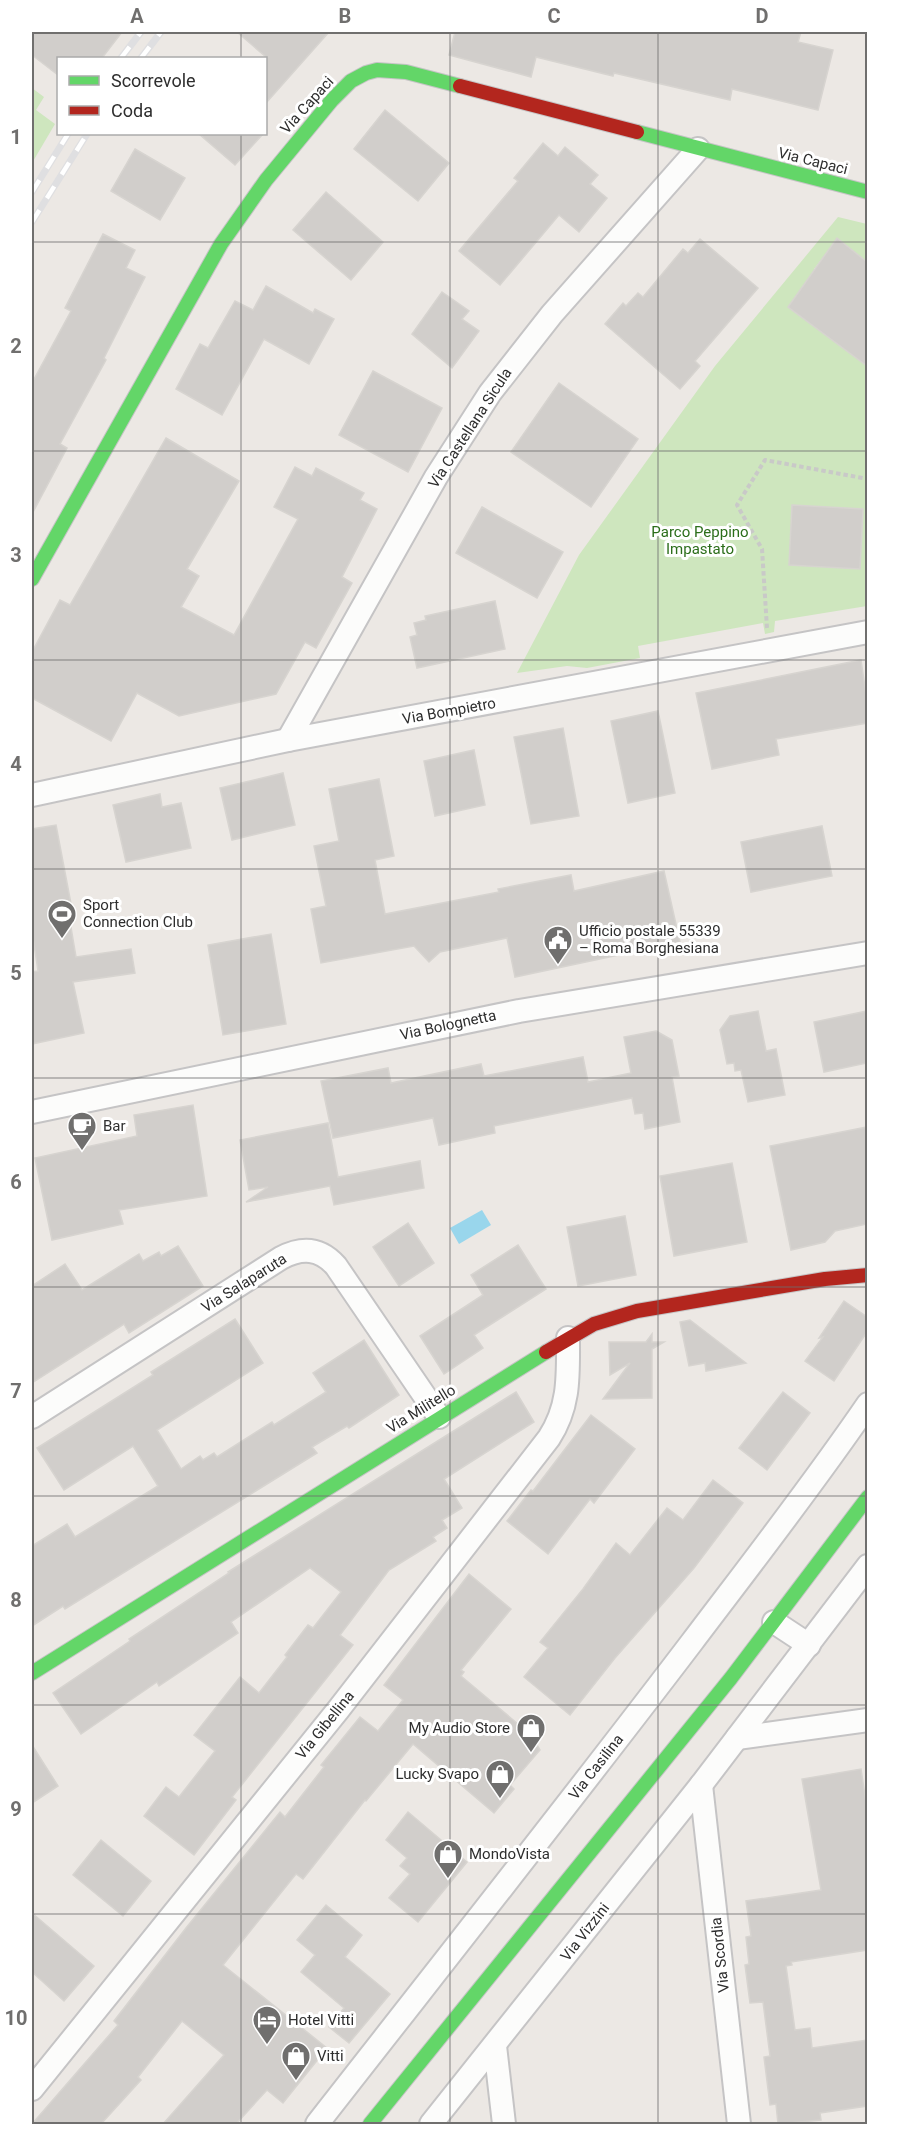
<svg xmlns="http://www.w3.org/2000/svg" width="899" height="2156" font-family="Roboto,sans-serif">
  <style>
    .green { fill: #cee6be }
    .water { fill: #99d6ec }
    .building { fill: #d1cecb; stroke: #d7d4d0; stroke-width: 1.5 }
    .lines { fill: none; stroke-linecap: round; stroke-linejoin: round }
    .street-casing { stroke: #c5c4c5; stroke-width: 26 }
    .fast-casing { stroke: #c5c4c5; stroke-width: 16 }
    .jam-casing { stroke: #c5c4c5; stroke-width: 16 }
    .path { stroke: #c9c9c8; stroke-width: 4; stroke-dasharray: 4.5 3; stroke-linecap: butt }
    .street { stroke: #fcfcfb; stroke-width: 22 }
    .fast { stroke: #63d668; stroke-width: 14 }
    .jam { stroke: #b3261e; stroke-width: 14 }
    .rail-casing { stroke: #dfdfe1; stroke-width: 7 }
    .rail { stroke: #fff; stroke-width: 4.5; stroke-dasharray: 14; stroke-linecap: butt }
    .grid { fill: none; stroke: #706f6e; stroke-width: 1.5; stroke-opacity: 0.55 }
    .labels { text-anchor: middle; stroke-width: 6; stroke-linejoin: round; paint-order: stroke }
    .street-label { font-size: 15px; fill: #2e2e2e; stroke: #fff }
    .park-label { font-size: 15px; fill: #2c6e1b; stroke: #fff }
    .poi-label { font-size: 15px; fill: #2e2e2e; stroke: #fff; text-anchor: start }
    .neatline { fill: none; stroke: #706f6e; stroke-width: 2 }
    .grid-label { font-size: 20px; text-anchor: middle; font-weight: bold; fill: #706f6e }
  </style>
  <rect width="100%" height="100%" fill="#ece8e4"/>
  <!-- green -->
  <g class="green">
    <path d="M32 88 44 97 36 110 55 124 32 163Z"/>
    <path d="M838 217 867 224V262L837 239 814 269 835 285 805 284 788 307 867 366V606L775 621 774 632 765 634 763 623 638 646 640 658 587 668 567 666 517 673 579 555 715 366Z"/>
  </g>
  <!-- water -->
  <path class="water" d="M482 1210 491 1225 459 1244 450 1228Z"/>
  <!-- building -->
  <g class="building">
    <path d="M32 32H122L102 58H58V75L32 55Z"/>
    <path d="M237 32H329L266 103V57Z"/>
    <path d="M455 32H801L798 42 833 50 818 110 732 89 730 100 614 73 613 76 536 57 531 77 449 55Z"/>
    <path d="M385 110 449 163 418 201 354 149Z"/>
    <path d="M199 134H263L235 165Z"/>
    <path d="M543 143 558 156 565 147 598 175 590 184 607 198 579 232 559 215 500 285 459 251 518 181 514 178Z"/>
    <path d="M135 149 185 178 160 220 111 191Z"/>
    <path d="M326 192 383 242 351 280 293 230Z"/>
    <path d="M103 234 135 250 126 268 145 277 104 358 106 360 60 444 67 448 32 514V383L71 311 65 308Z"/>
    <path d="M837 238 867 262V366L788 307Z"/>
    <path d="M700 239 758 288 695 361 700 366 680 389 605 324 623 303 626 306 638 293 643 297 683 249 688 253Z"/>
    <path d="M266 286 313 313 315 309 334 319 309 364 264 339 222 415 176 389 200 344 208 348 235 301 253 310Z"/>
    <path d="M442 292 469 311 462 319 479 331 452 368 412 334Z"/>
    <path d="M373 371 442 408 408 472 339 435Z"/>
    <path d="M559 383 638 439 591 507 511 452Z"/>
    <path d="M166 438 239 481 187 569 199 576 181 607 234 635 298 519 274 507 295 467 312 476 316 468 364 493 360 500 377 509 342 577 352 583 316 648 305 642 276 694 179 716 137 693 111 741 32 698V652L60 600 70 605Z"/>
    <path d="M792 505 863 509 860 569 789 565Z"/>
    <path d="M482 507 563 552 537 598 456 553Z"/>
    <path d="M495 601 505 649 417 668 410 637 417 635 414 623 426 620 425 616Z"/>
    <path d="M861 660 867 701V723L776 739 779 755 712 769 696 693Z"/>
    <path d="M658 711 675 793 628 803 611 721Z"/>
    <path d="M563 728 579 816 531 824 514 737Z"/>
    <path d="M474 750 485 805 435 816 424 761Z"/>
    <path d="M283 773 295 825 232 840 220 788Z"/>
    <path d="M379 779 394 856 375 860 385 914 499 892 498 889 571 875 574 891 664 871 680 942 515 977 507 938 440 952 429 962 414 946 321 963 311 909 326 906 314 846 339 841 329 789Z"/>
    <path d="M160 794 162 807 181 803 191 848 126 862 113 805Z"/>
    <path d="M56 825 72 909 68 910 76 957 131 949 135 973 73 982 84 1033 32 1044V972L38 971 32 931V829Z"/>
    <path d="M822 826 832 876 751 892 741 842Z"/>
    <path d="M271 934 286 1024 223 1035 208 945Z"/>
    <path d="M758 1011 766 1051 776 1049 785 1095 748 1102 741 1070 735 1071 734 1063 727 1064 720 1030 730 1016Z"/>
    <path d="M867 1011V1063L824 1072 814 1022Z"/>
    <path d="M656 1031 672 1040 679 1076 672 1077 680 1122 645 1129 643 1113 635 1114 632 1098 494 1126 495 1133 439 1145 433 1118 333 1138 321 1081 388 1068 391 1083 481 1064 484 1076 583 1057 588 1082 631 1073 624 1037Z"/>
    <path d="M193 1105 207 1196 119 1210 123 1224 52 1240 35 1158 137 1136 134 1115Z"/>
    <path d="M328 1123 338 1177 420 1161 424 1188 334 1205 330 1186 246 1202 268 1187 249 1190 240 1140Z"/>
    <path d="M867 1127V1224L835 1231 825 1242 791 1250 770 1146Z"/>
    <path d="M732 1163 747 1242 674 1256 660 1176Z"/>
    <path d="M625 1216 636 1275 578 1286 567 1227Z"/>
    <path d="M408 1223 434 1263 399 1286 373 1247Z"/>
    <path d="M518 1245 546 1289 474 1335 483 1348 444 1374 420 1336 483 1295 471 1275Z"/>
    <path d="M178 1246 203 1286 129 1333 124 1324 32 1383V1286L65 1264 82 1290 139 1254 143 1261 159 1252 161 1256Z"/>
    <path d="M844 1301 867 1317V1332L834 1381 805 1361 823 1337 819 1338Z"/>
    <path d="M235 1319 263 1363 157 1430 181 1469 200 1456 203 1460 214 1453 217 1457 272 1422 274 1425 326 1392 313 1373 364 1340 399 1395 349 1428 347 1426 312 1447 317 1453 65 1609 63 1606 32 1626V1546L67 1524 75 1537 158 1486 133 1446 64 1490 37 1448 153 1375 151 1372Z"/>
    <path d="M690 1320 746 1363 706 1371 705 1363 689 1366 680 1322Z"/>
    <path d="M652 1334V1342H664L652 1349V1398L603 1399 630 1363 610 1375 609 1342H646Z"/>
    <path d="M516 1392 534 1422 444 1479 462 1508 442 1520 447 1528 433 1537 436 1541 389 1570 340 1635 353 1645 232 1797 236 1800 194 1855 144 1816 166 1787 179 1797 215 1751 194 1735 240 1677 259 1693 287 1657 285 1655 308 1625 313 1628 341 1592 310 1568 231 1622 238 1633 159 1686 157 1682 81 1734 53 1693 130 1641 129 1639 229 1573 228 1572Z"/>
    <path d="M783 1392 810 1413 767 1470 739 1448Z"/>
    <path d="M591 1415 635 1449 594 1503 590 1499 548 1554 507 1521 531 1490 533 1491Z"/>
    <path d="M713 1480 743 1503 694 1568 615 1658 570 1715 524 1677 548 1648 540 1642 583 1589 616 1543 630 1555 667 1508 683 1520Z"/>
    <path d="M469 1574 511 1609 461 1670 464 1672 461 1676 531 1735 540 1750 510 1785 514 1789 494 1813 413 1744 366 1801 365 1800 303 1879 296 1874 223 1965 327 2048 283 2103 267 2090 236 2124H163L224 2055 182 2021 138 2077 141 2080 101 2124H32L118 2025 114 2021 186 1928 280 1812 285 1817 324 1767 321 1765 360 1717 378 1731 403 1700 384 1685Z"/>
    <path d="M32 1745 58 1786 32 1803Z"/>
    <path d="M861 1769 867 1809V1950L791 1962 792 1965 786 1966 795 2030 810 2028 812 2048 867 2040V2106L820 2113 821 2120 778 2124 776 2104 770 2105 764 2057 770 2056 763 2002 750 2003 745 1965 749 1964 746 1937 751 1936 746 1901 821 1890 802 1779Z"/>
    <path d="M408 1812 467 1862 418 1922 389 1898 410 1874 400 1866 407 1858 386 1840Z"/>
    <path d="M101 1840 151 1881 123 1916 73 1875Z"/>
    <path d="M326 1905 362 1935 345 1957 390 1994 349 2043 329 2027 344 2008 301 1972 315 1955 297 1940Z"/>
    <path d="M32 1913 94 1966 64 2001 32 1972Z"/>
  </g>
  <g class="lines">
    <!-- street casing -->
    <g class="street-casing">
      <g id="street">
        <path d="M288 740 436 477 490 393 552 314 698 149"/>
        <path d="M32 795 288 740 868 632"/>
        <path d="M32 1112 519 1011 868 953"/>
        <path d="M32 1417 281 1258C302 1247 320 1248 336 1266L439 1417"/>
        <path d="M774 1622 809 1645"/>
        <path d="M737 1738 868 1720"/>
        <path d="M701 1785 739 2124"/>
        <path d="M495 2046 504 2124"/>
        <path d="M32 2089 338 1710 549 1438C570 1406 568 1375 568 1338"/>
        <path d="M317 2124C442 1964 568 1805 692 1642 751 1564 812 1486 868 1404"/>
        <path d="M431 2124 701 1785 868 1566"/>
      </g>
    </g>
    <!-- fast casing -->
    <g class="fast-casing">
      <g id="fast">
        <path d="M637 132 868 192"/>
        <path d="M32 579 221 244 266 180 332 100 351 81 366 73 377 70 406 72 460 86"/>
        <path d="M32 1673 546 1352"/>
        <path d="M370 2124 731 1678 868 1497"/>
      </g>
    </g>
    <!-- jam casing -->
    <g class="jam-casing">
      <g id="jam">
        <path d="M460 86 637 132"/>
        <path d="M546 1352 594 1324 637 1311 825 1279 868 1275"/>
      </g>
    </g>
    <!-- path -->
    <path class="path" d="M767 628 762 549 737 505 765 460 868 479"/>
    <!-- street -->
    <use href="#street" class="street"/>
    <!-- fast -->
    <use href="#fast" class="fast"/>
    <!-- jam -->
    <use href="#jam" class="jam"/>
    <!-- rail casing -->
    <g class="rail-casing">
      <g id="rail">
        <path d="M121 58 141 32"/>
        <path d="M141 58 161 32"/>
        <path d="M32 192 68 134"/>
        <path d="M32 222 87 134"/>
      </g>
    </g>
    <!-- rail -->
    <use href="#rail" class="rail"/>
  </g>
  <!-- grid -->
  <path class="grid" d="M241 32V58M450 32V2124M658 32V2124M241 134V2124M32 242H868M32 451H868M32 660H868M32 869H868M32 1078H868M32 1287H868M32 1496H868M32 1705H868M32 1914H868"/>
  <!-- icons -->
  <defs>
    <g id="stadium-pin" transform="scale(1.5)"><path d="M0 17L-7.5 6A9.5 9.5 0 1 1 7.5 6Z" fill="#706f6e" stroke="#fff"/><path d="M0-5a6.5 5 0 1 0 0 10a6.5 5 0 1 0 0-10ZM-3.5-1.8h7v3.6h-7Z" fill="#fff"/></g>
    <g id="civic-pin" transform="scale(1.5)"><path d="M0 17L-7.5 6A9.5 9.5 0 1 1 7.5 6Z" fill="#706f6e" stroke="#fff"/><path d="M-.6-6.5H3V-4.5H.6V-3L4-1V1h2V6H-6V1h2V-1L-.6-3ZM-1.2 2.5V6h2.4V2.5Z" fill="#fff"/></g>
    <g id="cafe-pin" transform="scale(1.5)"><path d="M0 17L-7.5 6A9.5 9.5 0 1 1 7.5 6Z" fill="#706f6e" stroke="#fff"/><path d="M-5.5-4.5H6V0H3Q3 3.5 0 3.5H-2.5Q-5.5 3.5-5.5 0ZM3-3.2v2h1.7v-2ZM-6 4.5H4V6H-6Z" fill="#fff"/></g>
    <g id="shop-pin" transform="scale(1.5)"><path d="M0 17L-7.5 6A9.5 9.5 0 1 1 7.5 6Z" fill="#706f6e" stroke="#fff"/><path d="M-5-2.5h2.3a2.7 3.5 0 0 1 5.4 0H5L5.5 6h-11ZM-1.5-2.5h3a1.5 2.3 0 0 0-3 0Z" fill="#fff"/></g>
    <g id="hotel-pin" transform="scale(1.5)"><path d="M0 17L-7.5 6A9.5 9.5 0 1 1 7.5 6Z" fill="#706f6e" stroke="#fff"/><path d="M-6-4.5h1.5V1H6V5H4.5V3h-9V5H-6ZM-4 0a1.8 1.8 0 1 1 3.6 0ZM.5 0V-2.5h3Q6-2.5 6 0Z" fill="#fff"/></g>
  </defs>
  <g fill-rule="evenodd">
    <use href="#stadium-pin" x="62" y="914"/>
    <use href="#civic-pin" x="558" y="940"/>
    <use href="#cafe-pin" x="82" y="1126"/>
    <use href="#shop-pin" x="531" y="1728"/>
    <use href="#shop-pin" x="500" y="1774"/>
    <use href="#shop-pin" x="448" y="1854"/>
    <use href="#hotel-pin" x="267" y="2020"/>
    <use href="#shop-pin" x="296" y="2056"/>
  </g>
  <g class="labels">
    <!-- street labels -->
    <g class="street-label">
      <text transform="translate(307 105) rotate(-48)" y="5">Via Capaci</text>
      <text transform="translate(813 161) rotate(14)" y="5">Via Capaci</text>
      <text transform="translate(470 428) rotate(-57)" y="5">Via Castellana Sicula</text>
      <text transform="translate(449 711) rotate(-10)" y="5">Via Bompietro</text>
      <text transform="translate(448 1025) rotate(-12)" y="5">Via Bolognetta</text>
      <text transform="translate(244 1283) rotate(-32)" y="5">Via Salaparuta</text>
      <text transform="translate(421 1409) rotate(-32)" y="5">Via Militello</text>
      <text transform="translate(325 1725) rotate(-51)" y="5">Via Gibellina</text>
      <text transform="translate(596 1767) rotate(-52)" y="5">Via Casilina</text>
      <text transform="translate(585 1932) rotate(-52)" y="5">Via Vizzini</text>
      <text transform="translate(720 1955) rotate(-96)" y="5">Via Scordia</text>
    </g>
    <!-- park labels -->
    <g class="park-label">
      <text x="700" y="537">Parco Peppino<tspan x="700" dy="17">Impastato</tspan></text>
    </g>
    <!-- poi labels -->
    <g class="poi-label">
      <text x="83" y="910">Sport<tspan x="83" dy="17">Connection Club</tspan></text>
      <text x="579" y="936">Ufficio postale 55339<tspan x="579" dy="17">– Roma Borghesiana</tspan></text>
      <text x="103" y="1131">Bar</text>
      <text x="510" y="1733" text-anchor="end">My Audio Store</text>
      <text x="479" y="1779" text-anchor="end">Lucky Svapo</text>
      <text x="469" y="1859">MondoVista</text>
      <text x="288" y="2025">Hotel Vitti</text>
      <text x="317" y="2061">Vitti</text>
    </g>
  </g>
  <!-- border -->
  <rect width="899" height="2156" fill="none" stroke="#ffffff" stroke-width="66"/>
  <!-- legend -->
  <rect x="57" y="57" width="210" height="78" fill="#ffffff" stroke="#ababab" stroke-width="1.5"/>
  <rect x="69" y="76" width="30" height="9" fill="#63d668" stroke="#ababab" stroke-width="1.5"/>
  <text x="111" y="87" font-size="18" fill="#2e2e2e">Scorrevole</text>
  <rect x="69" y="106" width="30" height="9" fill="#b3261e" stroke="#ababab" stroke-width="1.5"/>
  <text x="111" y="117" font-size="18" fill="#2e2e2e">Coda</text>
  <rect x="33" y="33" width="833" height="2090" class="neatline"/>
  <g class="grid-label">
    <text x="137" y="23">A</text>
    <text x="345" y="23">B</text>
    <text x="554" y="23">C</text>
    <text x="762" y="23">D</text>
    <text x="16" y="144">1</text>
    <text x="16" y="353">2</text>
    <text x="16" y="562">3</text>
    <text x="16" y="771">4</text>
    <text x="16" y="980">5</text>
    <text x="16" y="1189">6</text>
    <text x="16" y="1398">7</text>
    <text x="16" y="1607">8</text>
    <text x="16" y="1816">9</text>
    <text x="16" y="2025">10</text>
  </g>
</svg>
